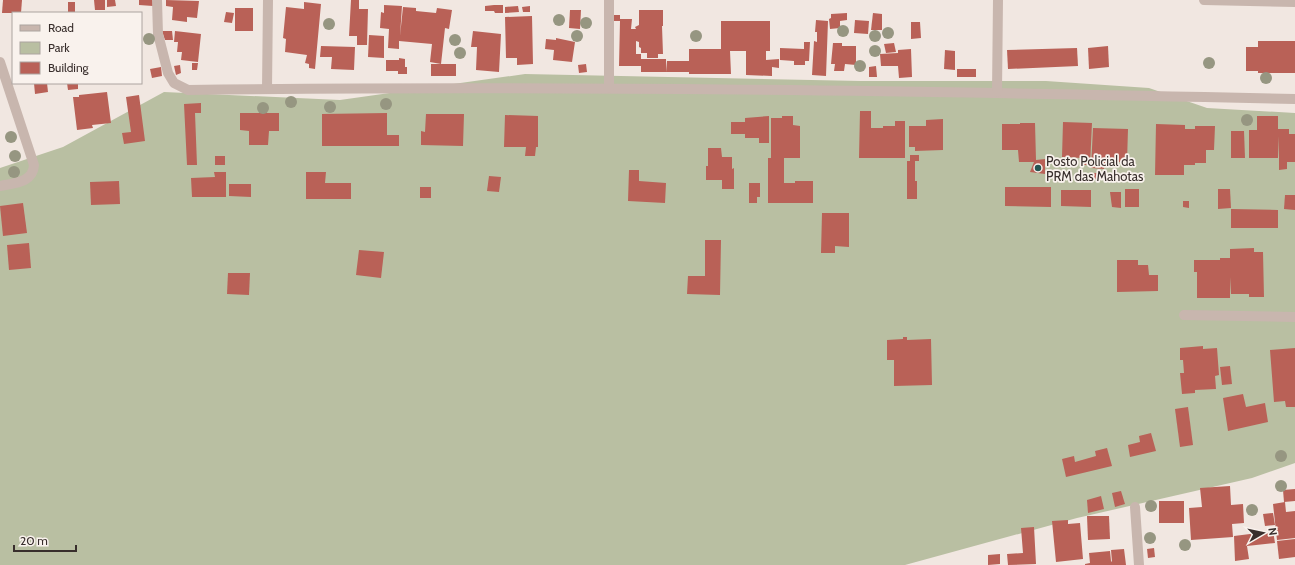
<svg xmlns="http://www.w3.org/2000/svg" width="1295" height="565" font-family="Cabin,sans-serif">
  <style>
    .green { fill: #b9bfa2 }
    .building { fill: #b96157 }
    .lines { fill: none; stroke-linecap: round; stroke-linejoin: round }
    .minor { stroke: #c8b6ae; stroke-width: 10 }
    .tree { fill: #969681 }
    .poi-dot { fill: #255552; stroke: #f9f2ed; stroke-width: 1.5 }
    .labels { text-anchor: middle; stroke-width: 3.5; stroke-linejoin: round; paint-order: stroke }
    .poi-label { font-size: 13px; fill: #382e2c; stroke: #f9f2ed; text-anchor: start }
  </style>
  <rect width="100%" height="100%" fill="#f1e7e1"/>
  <!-- green -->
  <path class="green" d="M525 74 861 81H1046L1149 88 1207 108 1295 113V463L1252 478 1077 518 905 565H0V168L63 147 164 92 340 100Z"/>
  <!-- building -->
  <g class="building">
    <path d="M3 0H22L21 13H2Z"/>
    <path d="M94 0H105V10H95Z"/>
    <path d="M107 0H115L116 6 107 7Z"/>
    <path d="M139 0H153V6L139 5Z"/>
    <path d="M166 0 199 1 197 18 187 17V22L172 20 173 7 166 6Z"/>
    <path d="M351 0H359V9H368L367 45H357V36H349Z"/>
    <rect x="68" y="2" width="7" height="11"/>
    <path d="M304 2 321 4 315 69 309 68V64L305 63 307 55 285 52 286 39 283 38 286 7 304 9Z"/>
    <path d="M384 5 402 6 400 36 403 7 416 8V11L436 13 437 8 452 10 449 29 445 28 441 64 430 62 432 44 399 41V49L388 48 389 29 380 28 381 12 384 13Z"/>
    <path d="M494 5H503V13H495L494 11H485V6Z"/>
    <path d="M518 6 519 12 505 13V7Z"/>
    <path d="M530 6V12H523L522 7Z"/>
    <rect x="235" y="8" width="18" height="23"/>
    <path d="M570 10H581L580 29 569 28Z"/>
    <path d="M639 10H663V26H662L663 54H658V58H647V53H641V48L639 47V42L636 41V54H641V59H666V72H641V66H619L620 21H612V15H620V19H632L631 29H636L635 27 639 25Z"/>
    <path d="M226 12 234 13 232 23 224 22Z"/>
    <path d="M847 13V20L840 21V28L830 29 829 19 831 18V14Z"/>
    <path d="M873 13 882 14V30H871Z"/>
    <path d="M532 16 533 64 517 65V58H506L505 17Z"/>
    <path d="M816 20 828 21 826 76 812 75 814 41 817 42V32H815Z"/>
    <path d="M855 20 869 21 868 34 854 33Z"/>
    <path d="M721 21H770V51H766V60L779 59V68L772 67V76L746 75V51H730L731 74H689V72H666L667 61H689V49H721Z"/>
    <path d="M911 22H920L921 38 911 39Z"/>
    <path d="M162 31H172L173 40H165Z"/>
    <path d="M175 31 201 34 198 62 181 60 182 52H177L178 42H174Z"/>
    <path d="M473 31 501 34 499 72 476 70 477 47H471Z"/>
    <path d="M369 35 384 36V58L368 57Z"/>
    <path d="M556 38 575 42 572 62 553 60 554 50 545 49 546 39 556 40Z"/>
    <path d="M1258 41H1295V73H1258V71H1246V47H1258Z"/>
    <path d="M804 42H810L809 61H805V65H794V61L780 60V48L804 49Z"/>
    <path d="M833 43H842V46H856V65L845 64 844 71H834L835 64H831Z"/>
    <path d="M894 43 896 52 886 53 884 44Z"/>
    <path d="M321 46 355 47 354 70 331 69 332 57H320Z"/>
    <path d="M1108 46 1109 67 1089 69 1088 48Z"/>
    <path d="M1077 48 1078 66 1008 69 1007 50Z"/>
    <path d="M911 49 912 77 899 78 898 66H881L880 54 898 53V50Z"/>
    <path d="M945 50 955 51V70L944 69Z"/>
    <path d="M399 58 405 59V67H407V74H398V71H386V60H399Z"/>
    <path d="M192 63H198L197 70H192Z"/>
    <rect x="431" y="64" width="25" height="12"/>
    <path d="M586 64 587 72 579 73 578 65Z"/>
    <path d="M180 65 181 73 176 75 174 66Z"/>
    <path d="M876 66 877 77H869V67Z"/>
    <path d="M161 67 162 76 152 78 150 69Z"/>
    <rect x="957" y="69" width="19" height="8"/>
    <path d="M34 83H47L48 92 35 94Z"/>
    <path d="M67 83H78V89L68 90Z"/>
    <path d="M107 92 111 123 92 125 93 128 77 130 73 97H79V95Z"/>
    <path d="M139 95 145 141 124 144 122 133 131 132 126 97Z"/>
    <path d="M201 103V113H195L197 165H187L184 104Z"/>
    <path d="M860 111H871V128H883V126H895V121H905V158H859Z"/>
    <path d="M240 113H279V131H269L268 145H249V131L240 130Z"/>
    <path d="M387 113V135H399V146H322V114Z"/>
    <path d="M426 114H464L463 146 421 145V131L425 132Z"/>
    <path d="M505 115 538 116V147H536L535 156H525L526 147H504Z"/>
    <path d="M769 116V143H759V138H745V134H731V122H745V118Z"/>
    <path d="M782 116H793V125L800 126V158H784V183H795V181H813V203H768V158H771V118H782Z"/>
    <path d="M1257 116H1278V129H1289V134H1295V162H1287V169L1279 170V136L1278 158H1249V130H1257Z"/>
    <path d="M943 119V150L915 151V147H909V126H926V120Z"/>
    <path d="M1063 122 1092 123 1090 165H1081L1082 158 1062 157Z"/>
    <path d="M1020 123H1035L1036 160 1045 159V174L1030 172 1034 162H1019L1018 150H1002V124H1020Z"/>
    <path d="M1156 124 1185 125V129H1195V126H1215L1214 150H1206V163H1195V165H1184V175H1155Z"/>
    <path d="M1093 128 1128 129 1127 162H1105L1104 169 1091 168Z"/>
    <path d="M1231 131H1244L1245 158H1231Z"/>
    <path d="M708 148H721L722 157H732V169L734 168V189H722V180H706V166H708Z"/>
    <path d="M910 155H919V161H915V181H917V199H907V161H910Z"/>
    <rect x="215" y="156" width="10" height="9"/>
    <path d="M629 170H639V181L666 183 665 203 628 201Z"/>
    <path d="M214 172H226V197H192L191 178 215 177Z"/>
    <path d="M306 172H326L325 183H351V199H306Z"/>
    <path d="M1091 173H1097V179L1091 178Z"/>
    <path d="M489 176 501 177 499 192 487 191Z"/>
    <path d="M119 181 120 204 91 205 90 182Z"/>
    <path d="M749 183H760V197H757V203H749Z"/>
    <path d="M229 184H251V197L229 196Z"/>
    <rect x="420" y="187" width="11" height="11"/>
    <path d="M1005 187H1051V207L1005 206Z"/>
    <rect x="1125" y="189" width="14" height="18"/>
    <path d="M1218 189H1230L1231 208 1218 209Z"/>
    <path d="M1061 190H1091V207L1061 206Z"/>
    <path d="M1110 192H1121V208L1112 207Z"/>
    <path d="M1285 195H1295V210L1284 209Z"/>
    <path d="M1183 201H1189V208L1183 207Z"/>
    <path d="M23 203 27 233 3 236 0 206Z"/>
    <path d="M1231 209 1278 210V228H1231Z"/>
    <path d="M822 213H849V247L835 246V253H821Z"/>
    <path d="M705 240H721L720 295 687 294 688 276H705Z"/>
    <path d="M29 243 31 268 9 270 7 245Z"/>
    <path d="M1254 248V252H1263L1264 297H1249V294H1231L1230 277V298H1197V272H1194V260H1220V258H1230V249Z"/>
    <path d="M359 250 384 252 381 278 356 275Z"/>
    <path d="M1117 260H1138V265H1148L1149 275H1158V291L1117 292Z"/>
    <path d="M228 273H250L249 295 227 294Z"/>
    <path d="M903 337H907V340L931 339 932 385 894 386V360H887V340L903 339Z"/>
    <path d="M1203 346V349L1217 348 1219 375 1215 376 1216 389 1195 390V393L1182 394 1180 373H1184L1183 360H1180V348Z"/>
    <path d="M1295 348V407H1286L1285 401 1274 402 1270 350Z"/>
    <path d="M1230 366 1232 384 1222 385 1220 367Z"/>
    <path d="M1243 394 1246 407 1265 403 1268 422 1228 431 1223 398Z"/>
    <path d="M1188 407 1193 445 1180 447 1175 409Z"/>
    <path d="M1151 433 1156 451 1130 457 1128 445 1140 442 1139 436Z"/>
    <path d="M1107 448 1112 466 1066 477 1062 459 1074 456 1075 462 1096 456 1095 451Z"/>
    <path d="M1230 486 1231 505 1243 504 1244 523 1232 524 1233 537 1191 540 1189 508 1202 507 1200 488Z"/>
    <path d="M1295 489V501L1284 502 1283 490Z"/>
    <path d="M1121 491 1125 504 1115 507 1112 493Z"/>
    <path d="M1101 496 1104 509 1088 513 1087 500Z"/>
    <rect x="1159" y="501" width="25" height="22"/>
    <path d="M1285 502 1286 512 1295 511V538L1277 540 1273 504Z"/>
    <path d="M1273 513 1275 525 1265 526 1263 514Z"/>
    <path d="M1087 516H1109L1110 539 1088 540Z"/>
    <path d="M1068 520V524L1080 523 1083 559 1056 562 1052 521Z"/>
    <path d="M1034 527 1036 564 1008 565 1007 554 1023 553 1021 528Z"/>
    <path d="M1273 531 1275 543 1247 546 1249 559 1235 561 1234 536Z"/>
    <path d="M1295 539V557L1279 559 1277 541Z"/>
    <path d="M1154 548 1155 557 1148 558 1147 549Z"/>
    <path d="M1124 549 1126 565H1085V564L1090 563 1089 553 1110 551 1111 561 1112 562 1111 550Z"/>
    <path d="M1000 554V564L988 565V555Z"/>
  </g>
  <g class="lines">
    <!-- minor -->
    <g class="minor">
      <path d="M157 0 158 34 168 73 174 83 188 90C557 85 926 91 1295 99"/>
      <path d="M609 0V88"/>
      <path d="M1204 0 1295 2"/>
      <path d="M0 62 34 165C33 183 14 183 0 186"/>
      <path d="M267 89 268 0"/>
      <path d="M997 92 998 0"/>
      <path d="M1184 315 1295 317"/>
      <path d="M1135 507 1139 565"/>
    </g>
  </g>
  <!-- trees -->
  <g class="tree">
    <circle cx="559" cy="20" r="6"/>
    <circle cx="586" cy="23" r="6"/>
    <circle cx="329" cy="24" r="6"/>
    <circle cx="843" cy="31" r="6"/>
    <circle cx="888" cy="33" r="6"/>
    <circle cx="577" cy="36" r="6"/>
    <circle cx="696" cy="36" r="6"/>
    <circle cx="875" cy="36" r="6"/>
    <circle cx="149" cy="39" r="6"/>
    <circle cx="455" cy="40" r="6"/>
    <circle cx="875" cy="51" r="6"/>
    <circle cx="460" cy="53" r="6"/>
    <circle cx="1209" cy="63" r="6"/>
    <circle cx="860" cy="66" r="6"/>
    <circle cx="1266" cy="78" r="6"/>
    <circle cx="291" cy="102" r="6"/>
    <circle cx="386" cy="104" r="6"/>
    <circle cx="330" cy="107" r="6"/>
    <circle cx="263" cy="108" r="6"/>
    <circle cx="1247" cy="120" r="6"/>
    <circle cx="11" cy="137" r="6"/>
    <circle cx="15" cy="156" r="6"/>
    <circle cx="14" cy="172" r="6"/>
    <circle cx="1281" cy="456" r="6"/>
    <circle cx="1281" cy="486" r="6"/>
    <circle cx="1151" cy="506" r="6"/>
    <circle cx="1252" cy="510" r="6"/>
    <circle cx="1150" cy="538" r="6"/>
    <circle cx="1185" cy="545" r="6"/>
  </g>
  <!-- markers -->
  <circle class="poi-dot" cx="1038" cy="168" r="4"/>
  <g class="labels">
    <!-- poi labels -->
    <g class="poi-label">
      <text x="1046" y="166">Posto Policial da<tspan x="1046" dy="15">PRM das Mahotas</tspan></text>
    </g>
  </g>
  <!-- legend -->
  <rect x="12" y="12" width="130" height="72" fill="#f9f2ed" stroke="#aca4a0"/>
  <rect x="20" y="25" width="20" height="6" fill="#c8b6ae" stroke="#aca4a0"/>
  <text x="48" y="32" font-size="12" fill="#382e2c">Road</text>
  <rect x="20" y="42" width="20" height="12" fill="#b9bfa2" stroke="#aca4a0"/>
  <text x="48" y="52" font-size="12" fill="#382e2c">Park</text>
  <rect x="20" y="62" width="20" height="12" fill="#b96157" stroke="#aca4a0"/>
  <text x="48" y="72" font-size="12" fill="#382e2c">Building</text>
  <!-- north arrow -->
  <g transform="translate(1263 533) rotate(81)" stroke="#f9f2ed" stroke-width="3" paint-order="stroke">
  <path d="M0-3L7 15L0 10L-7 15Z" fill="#382e2c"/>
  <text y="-6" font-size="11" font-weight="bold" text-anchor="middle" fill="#382e2c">N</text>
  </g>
  <!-- scale -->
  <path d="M14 545v6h62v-6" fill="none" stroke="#382e2c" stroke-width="2"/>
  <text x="20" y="545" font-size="12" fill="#382e2c" stroke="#f9f2ed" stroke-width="3" paint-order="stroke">20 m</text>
</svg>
